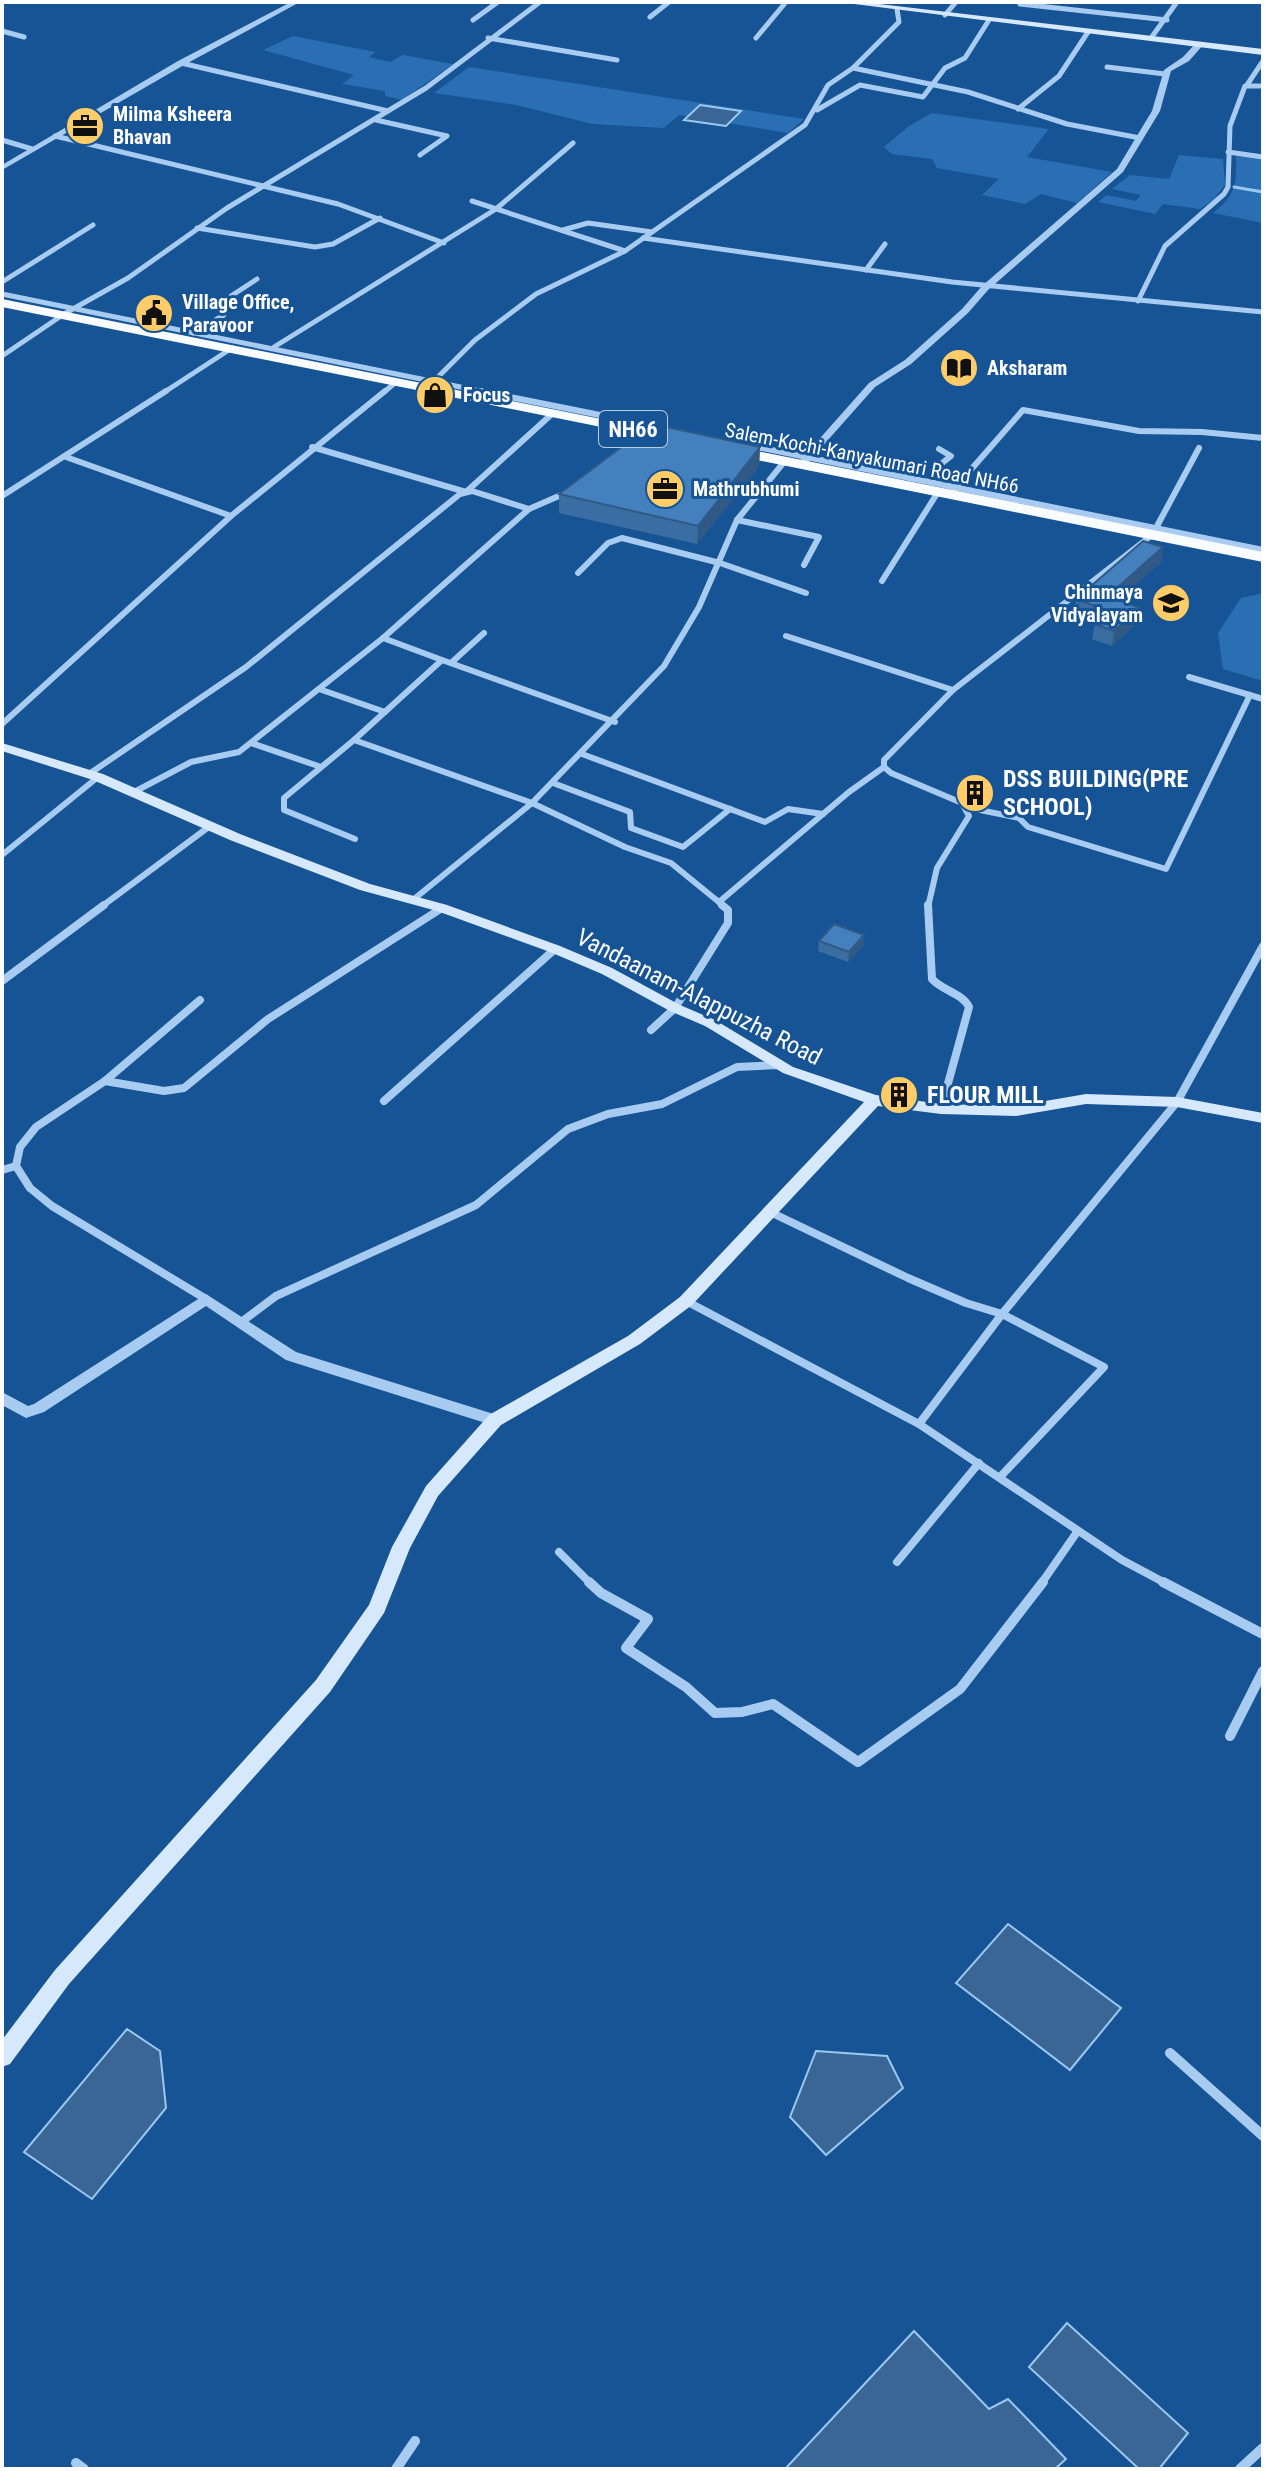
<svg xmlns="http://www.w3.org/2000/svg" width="1265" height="2471" font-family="'Roboto Condensed',sans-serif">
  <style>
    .green { fill: #2a6fb3 }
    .water { fill: #3a6695; stroke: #9bc8f3; stroke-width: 2 }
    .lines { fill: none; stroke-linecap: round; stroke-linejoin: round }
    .stream { stroke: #9bc8f3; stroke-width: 3 }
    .minor-far3 { stroke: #a8ccf1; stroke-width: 5 }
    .minor-far2 { stroke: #a8ccf1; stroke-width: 6 }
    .minor-far1 { stroke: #a8ccf1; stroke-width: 8 }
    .minor { stroke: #a8ccf1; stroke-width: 10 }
    .tertiary { fill: #a8ccf1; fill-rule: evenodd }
    .secondary { fill: #d6e8fb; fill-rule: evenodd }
    .trunk { fill: #f8fcff; fill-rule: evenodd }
    .wall { fill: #3a6ea3 }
    .shaded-wall { fill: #305a85 }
    .building { fill: #4480be; stroke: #305a85; stroke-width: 2 }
    .labels { text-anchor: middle; stroke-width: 6; stroke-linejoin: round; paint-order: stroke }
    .far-poi-label { font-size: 20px; font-weight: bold; fill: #fff; stroke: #175495; text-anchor: start }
    .far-street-label { font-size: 20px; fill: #fff; stroke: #175495 }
    .shield { fill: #175495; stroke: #b9ccdf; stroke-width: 2 }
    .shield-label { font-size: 22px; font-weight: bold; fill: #fff }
    .poi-label { font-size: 24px; font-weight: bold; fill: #fff; stroke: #175495; text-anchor: start }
    .street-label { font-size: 24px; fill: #fff; stroke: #175495 }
  </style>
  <rect width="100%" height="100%" fill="#175495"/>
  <!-- green -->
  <g class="green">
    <path d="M293 36 376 52 369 57 390 62 403 55 453 64 402 100 385 96V91L342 84 354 75 263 50Z"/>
    <path d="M469 67 804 119 788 133 679 115 664 128 592 124 516 105 434 93Z"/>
    <path d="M932 113 1049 129 1027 157 1112 172 1077 203 1041 194 1025 204 982 195 999 179 937 168 932 159 892 154 884 147 909 126Z"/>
    <path d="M1179 155 1223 159 1225 185 1213 200 1200 209 1163 204 1155 214 1098 202 1107 195 1136 201 1141 195 1112 189 1130 175 1169 179Z"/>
    <path d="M1236 156 1263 159V223L1213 213C1236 195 1237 184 1236 156Z"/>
    <path d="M1263 593V681L1223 669 1218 633 1241 598Z"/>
  </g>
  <!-- water -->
  <g class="water">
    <path d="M700 105 741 111 726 126 684 120Z"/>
    <path d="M1008 1924 1121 2008 1070 2070 956 1983Z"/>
    <path d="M127 2029 160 2051 166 2108 92 2199 24 2152Z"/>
    <path d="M816 2051 887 2056 903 2088 826 2155 790 2117Z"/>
    <path d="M1067 2323 1188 2433 1159 2469H1139L1029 2367Z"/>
    <path d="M914 2331 989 2409 1008 2399 1066 2459 1055 2469H785Z"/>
  </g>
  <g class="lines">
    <!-- stream -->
    <path class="stream" d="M1234 187 1263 192"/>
    <!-- minor-far3 -->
    <g class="minor-far3">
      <path d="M1020 4 1167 20"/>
      <path d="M945 15 956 2"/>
      <path d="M650 17 669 2"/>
      <path d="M473 20 498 2"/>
      <path d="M2 31 24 37"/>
      <path d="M488 38 617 60"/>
      <path d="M756 38 786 2"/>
      <path d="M1151 38 1177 2"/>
      <path d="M181 63 388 111"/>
      <path d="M1107 67 1165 74"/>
      <path d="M853 68 968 92 1067 124 1140 138"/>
      <path d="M1247 85 1263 61"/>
      <path d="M1018 109 1059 76 1088 32"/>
      <path d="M817 110 860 85 923 97 945 68 965 58 989 20"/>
      <path d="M376 120 447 136 420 155"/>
      <path d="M55 136 338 204 444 243"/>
      <path d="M2 140 32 149"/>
      <path d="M1228 152 1263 157"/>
      <path d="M472 201 625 251"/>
      <path d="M197 228 315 247 333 244 380 218"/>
      <path d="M563 230 588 223 652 232"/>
      <path d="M643 238 952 282 1263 312"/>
      <path d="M866 270 885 244"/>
      <path d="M2 282 93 225"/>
      <path d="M2 294 490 393"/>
      <path d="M1138 301 1165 246 1224 194 1228 187 1230 126 1245 86H1263"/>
      <path d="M193 333 224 315 231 296 257 279"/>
      <path d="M274 347 496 209 573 143"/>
      <path d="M2 356 64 314 128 278 227 208 426 88 540 2"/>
      <path d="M432 383 475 340 536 294 625 251 805 125 828 85 853 68 899 22 897 9"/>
      <path d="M163 393 232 348"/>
      <path d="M383 393 396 382"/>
    </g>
    <!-- minor-far2 -->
    <g class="minor-far2">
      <path d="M480 391 660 427"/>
      <path d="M752 446 1263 550"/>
      <path d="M312 447 466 492 553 413"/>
      <path d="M939 449 951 456 941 464"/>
      <path d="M66 457 231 516"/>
      <path d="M954 489 1023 410 1139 431 1202 432 1263 438"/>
      <path d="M2 496 166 391"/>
      <path d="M737 520 819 537 804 565"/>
      <path d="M1156 528 1199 448"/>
      <path d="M578 573 608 543 622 538 720 563 806 593"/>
      <path d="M882 581 938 492"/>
      <path d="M786 636 953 690"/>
      <path d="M383 638 442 660 354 740 532 803 625 847 671 863 725 907"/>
      <path d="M442 660 615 722"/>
      <path d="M451 663 484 633"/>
      <path d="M1189 677 1263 699"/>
      <path d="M319 689 385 712"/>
      <path d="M2 724 231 516 385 391"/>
      <path d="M354 740 284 798V810L355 839"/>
      <path d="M251 743 321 767"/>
      <path d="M582 754 765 822 788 809 823 814"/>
      <path d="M89 774 246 667 460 494 472 491 529 509"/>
      <path d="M553 783 630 812 631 828 683 847 730 809"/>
      <path d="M134 792 191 762 239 752 383 638 529 509 568 492"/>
      <path d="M965 807 1019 818 1028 827 1166 869 1250 695"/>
      <path d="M2 855 98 777"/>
      <path d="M414 899 532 803 664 666 699 607 737 520 784 462"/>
      <path d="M719 902 849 792 884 767"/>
      <path d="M101 907 210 826"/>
      <path d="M928 907 937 868 969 816 962 803 891 773 884 767V760L953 690 1152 535"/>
    </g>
    <!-- minor-far1 -->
    <g class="minor-far1">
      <path d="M928 905 932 979C943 991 962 993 969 1007L941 1109"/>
      <path d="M2 981 104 905"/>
      <path d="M200 1000 105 1081 36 1127 20 1147 16 1166 30 1188 52 1206 206 1299"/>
      <path d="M651 1030 675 1008 728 923V910L722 905"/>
      <path d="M105 1081 164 1091 184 1088 268 1019 442 908"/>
      <path d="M384 1101 555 949"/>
      <path d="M2 1170 16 1166"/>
      <path d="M768 1211 908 1278 966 1303 1002 1314 1104 1367 1000 1477"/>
      <path d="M686 1301 919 1424 1122 1560 1167 1584"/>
      <path d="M240 1323 276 1296 476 1205 568 1129 608 1114 662 1104 737 1067 780 1065"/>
      <path d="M919 1424 1002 1314 1177 1102 1263 946"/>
      <path d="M559 1552 591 1584"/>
      <path d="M897 1562 979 1463"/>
      <path d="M1041 1584 1077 1532"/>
    </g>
    <!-- minor -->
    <g class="minor">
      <path d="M589 1582 601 1593 648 1619 626 1648 686 1687 715 1713 742 1712 773 1704 858 1762 960 1689 1043 1582"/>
      <path d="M1163 1582 1263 1634"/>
      <path d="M1230 1736 1263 1671"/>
      <path d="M1170 2053 1263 2136"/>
      <path d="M76 2463 84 2469"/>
      <path d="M396 2469 415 2441"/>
      <path d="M1240 2469 1263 2448"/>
    </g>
    <!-- tertiary -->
    <g class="tertiary">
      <path d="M291 2H300L184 65 2 170V165L178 61Z"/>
      <path d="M1197 42 1204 44 1189 61 1171 71 1160 111 1123 172 988 290 968 313 911 364 875 387 804 467H798V463L869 383 905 360 962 309 982 286 1117 169 1152 111 1164 70 1183 57Z"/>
      <path d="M206 1294 296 1352 500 1416 503 1420 500 1424 495 1426 286 1360 206 1306 44 1412 26 1418 2 1405V1392L28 1406 34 1404Z"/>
    </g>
    <!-- secondary -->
    <g class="secondary">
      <path d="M838 2H862L1263 49V55Z"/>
      <path d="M2 743 103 774 240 834 370 884 447 905 560 946 612 968 680 1005 715 1020 793 1067 876 1095 941 1104 1016 1106 1086 1094 1177 1097 1263 1113V1123L1177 1107 1086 1104 1016 1116 941 1114 878 1106 692 1305 640 1344 501 1425 438 1496 410 1548 384 1613 330 1692 69 1984 10 2064 2 2067V2040L55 1970 316 1680 369 1605 392 1547 426 1486 489 1415 628 1336 680 1297 864 1102 783 1073 705 1026 670 1011 602 974 550 952 437 911 360 890 230 840 93 780 2 751Z"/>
    </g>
    <!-- trunk -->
    <g class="trunk">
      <path d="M2 299 671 433 678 437 671 441 2 307Z"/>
      <path d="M732 446 1263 552V562L727 454V448Z"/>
    </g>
  </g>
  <!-- wall -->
  <g class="wall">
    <path d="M760 447 759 466 697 544 559 513V494Z"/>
    <path d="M1163 547 1161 562 1118 600 1140 608 1138 622 1112 646 1092 639 1095 624 1097 622 1073 614 1076 599Z"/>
    <path d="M864 935V945L848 962 818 951 819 941Z"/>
  </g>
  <!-- shaded-wall -->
  <g class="shaded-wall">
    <path d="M760 447 759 466 697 544 698 526Z"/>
    <path d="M1163 547 1161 562 1106 611 1108 596Z"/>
    <path d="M1140 608 1138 622 1112 646 1114 631Z"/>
    <path d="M864 935V945L848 962 849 952Z"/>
  </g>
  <!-- building -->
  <g class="building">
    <path d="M652 424 760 447 698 526 559 494Z"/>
    <path d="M1143 541 1163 547 1108 596 1140 608 1114 631 1095 624 1109 611 1076 599Z"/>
    <path d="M834 924 864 935 849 952 819 941Z"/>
  </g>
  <!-- icons -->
  <defs>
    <g id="office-disc" transform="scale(2)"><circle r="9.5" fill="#ffcc68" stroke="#175495"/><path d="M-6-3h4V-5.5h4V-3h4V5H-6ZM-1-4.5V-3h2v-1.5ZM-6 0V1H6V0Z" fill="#111"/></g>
    <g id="civic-disc" transform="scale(2)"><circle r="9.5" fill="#ffcc68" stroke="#175495"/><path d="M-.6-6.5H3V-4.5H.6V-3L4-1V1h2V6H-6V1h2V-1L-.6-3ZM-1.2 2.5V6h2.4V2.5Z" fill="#111"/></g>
    <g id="library-disc" transform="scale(2)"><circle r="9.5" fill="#ffcc68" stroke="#175495"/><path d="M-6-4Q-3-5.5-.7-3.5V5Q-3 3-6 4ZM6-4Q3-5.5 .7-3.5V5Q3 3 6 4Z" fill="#111"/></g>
    <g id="shop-disc" transform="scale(2)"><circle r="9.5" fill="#ffcc68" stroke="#175495"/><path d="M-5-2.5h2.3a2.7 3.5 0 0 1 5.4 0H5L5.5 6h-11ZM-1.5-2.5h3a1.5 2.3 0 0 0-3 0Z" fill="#111"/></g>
    <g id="school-disc" transform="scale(2)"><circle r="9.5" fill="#ffcc68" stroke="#175495"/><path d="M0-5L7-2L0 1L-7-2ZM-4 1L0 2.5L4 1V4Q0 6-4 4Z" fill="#111"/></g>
    <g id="building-disc" transform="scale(2)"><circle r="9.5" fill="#ffcc68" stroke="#175495"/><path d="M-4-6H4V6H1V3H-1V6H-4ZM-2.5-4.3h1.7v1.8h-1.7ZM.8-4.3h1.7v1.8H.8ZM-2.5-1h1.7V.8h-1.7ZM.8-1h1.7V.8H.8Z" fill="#111"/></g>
  </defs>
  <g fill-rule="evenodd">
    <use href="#office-disc" x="85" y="126"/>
    <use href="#civic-disc" x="154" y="313"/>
    <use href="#library-disc" x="959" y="368"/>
    <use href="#shop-disc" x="435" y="395"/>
    <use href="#office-disc" x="665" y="489"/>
    <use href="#school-disc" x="1171" y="603"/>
    <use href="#building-disc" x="975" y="793"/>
    <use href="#building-disc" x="899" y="1095"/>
  </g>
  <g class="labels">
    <!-- far-poi labels -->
    <g class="far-poi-label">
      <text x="113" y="121">Milma Ksheera<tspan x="113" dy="23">Bhavan</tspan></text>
      <text x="182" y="309">Village Office,<tspan x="182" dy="23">Paravoor</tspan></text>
      <text x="987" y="375">Aksharam</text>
      <text x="463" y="402">Focus</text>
      <text x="693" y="496">Mathrubhumi</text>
      <text x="1143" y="599" text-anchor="end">Chinmaya<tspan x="1143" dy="23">Vidyalayam</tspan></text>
    </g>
    <!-- far-street labels -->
    <g class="far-street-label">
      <text transform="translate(872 458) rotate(11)" y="7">Salem-Kochi-Kanyakumari Road NH66</text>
    </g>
    <!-- shield labels -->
    <rect class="shield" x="599" y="411" width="68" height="36" rx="6"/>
    <g class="shield-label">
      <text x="633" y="437">NH66</text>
    </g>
    <!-- poi labels -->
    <g class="poi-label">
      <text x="1003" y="787">DSS BUILDING(PRE<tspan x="1003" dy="28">SCHOOL)</tspan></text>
      <text x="927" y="1103">FLOUR MILL</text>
    </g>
    <!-- street labels -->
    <g class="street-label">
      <text transform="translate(699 997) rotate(27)" y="8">Vandaanam-Alappuzha Road</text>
    </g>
  </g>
  <!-- border -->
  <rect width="1265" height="2471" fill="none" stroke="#ffffff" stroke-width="8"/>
</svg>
